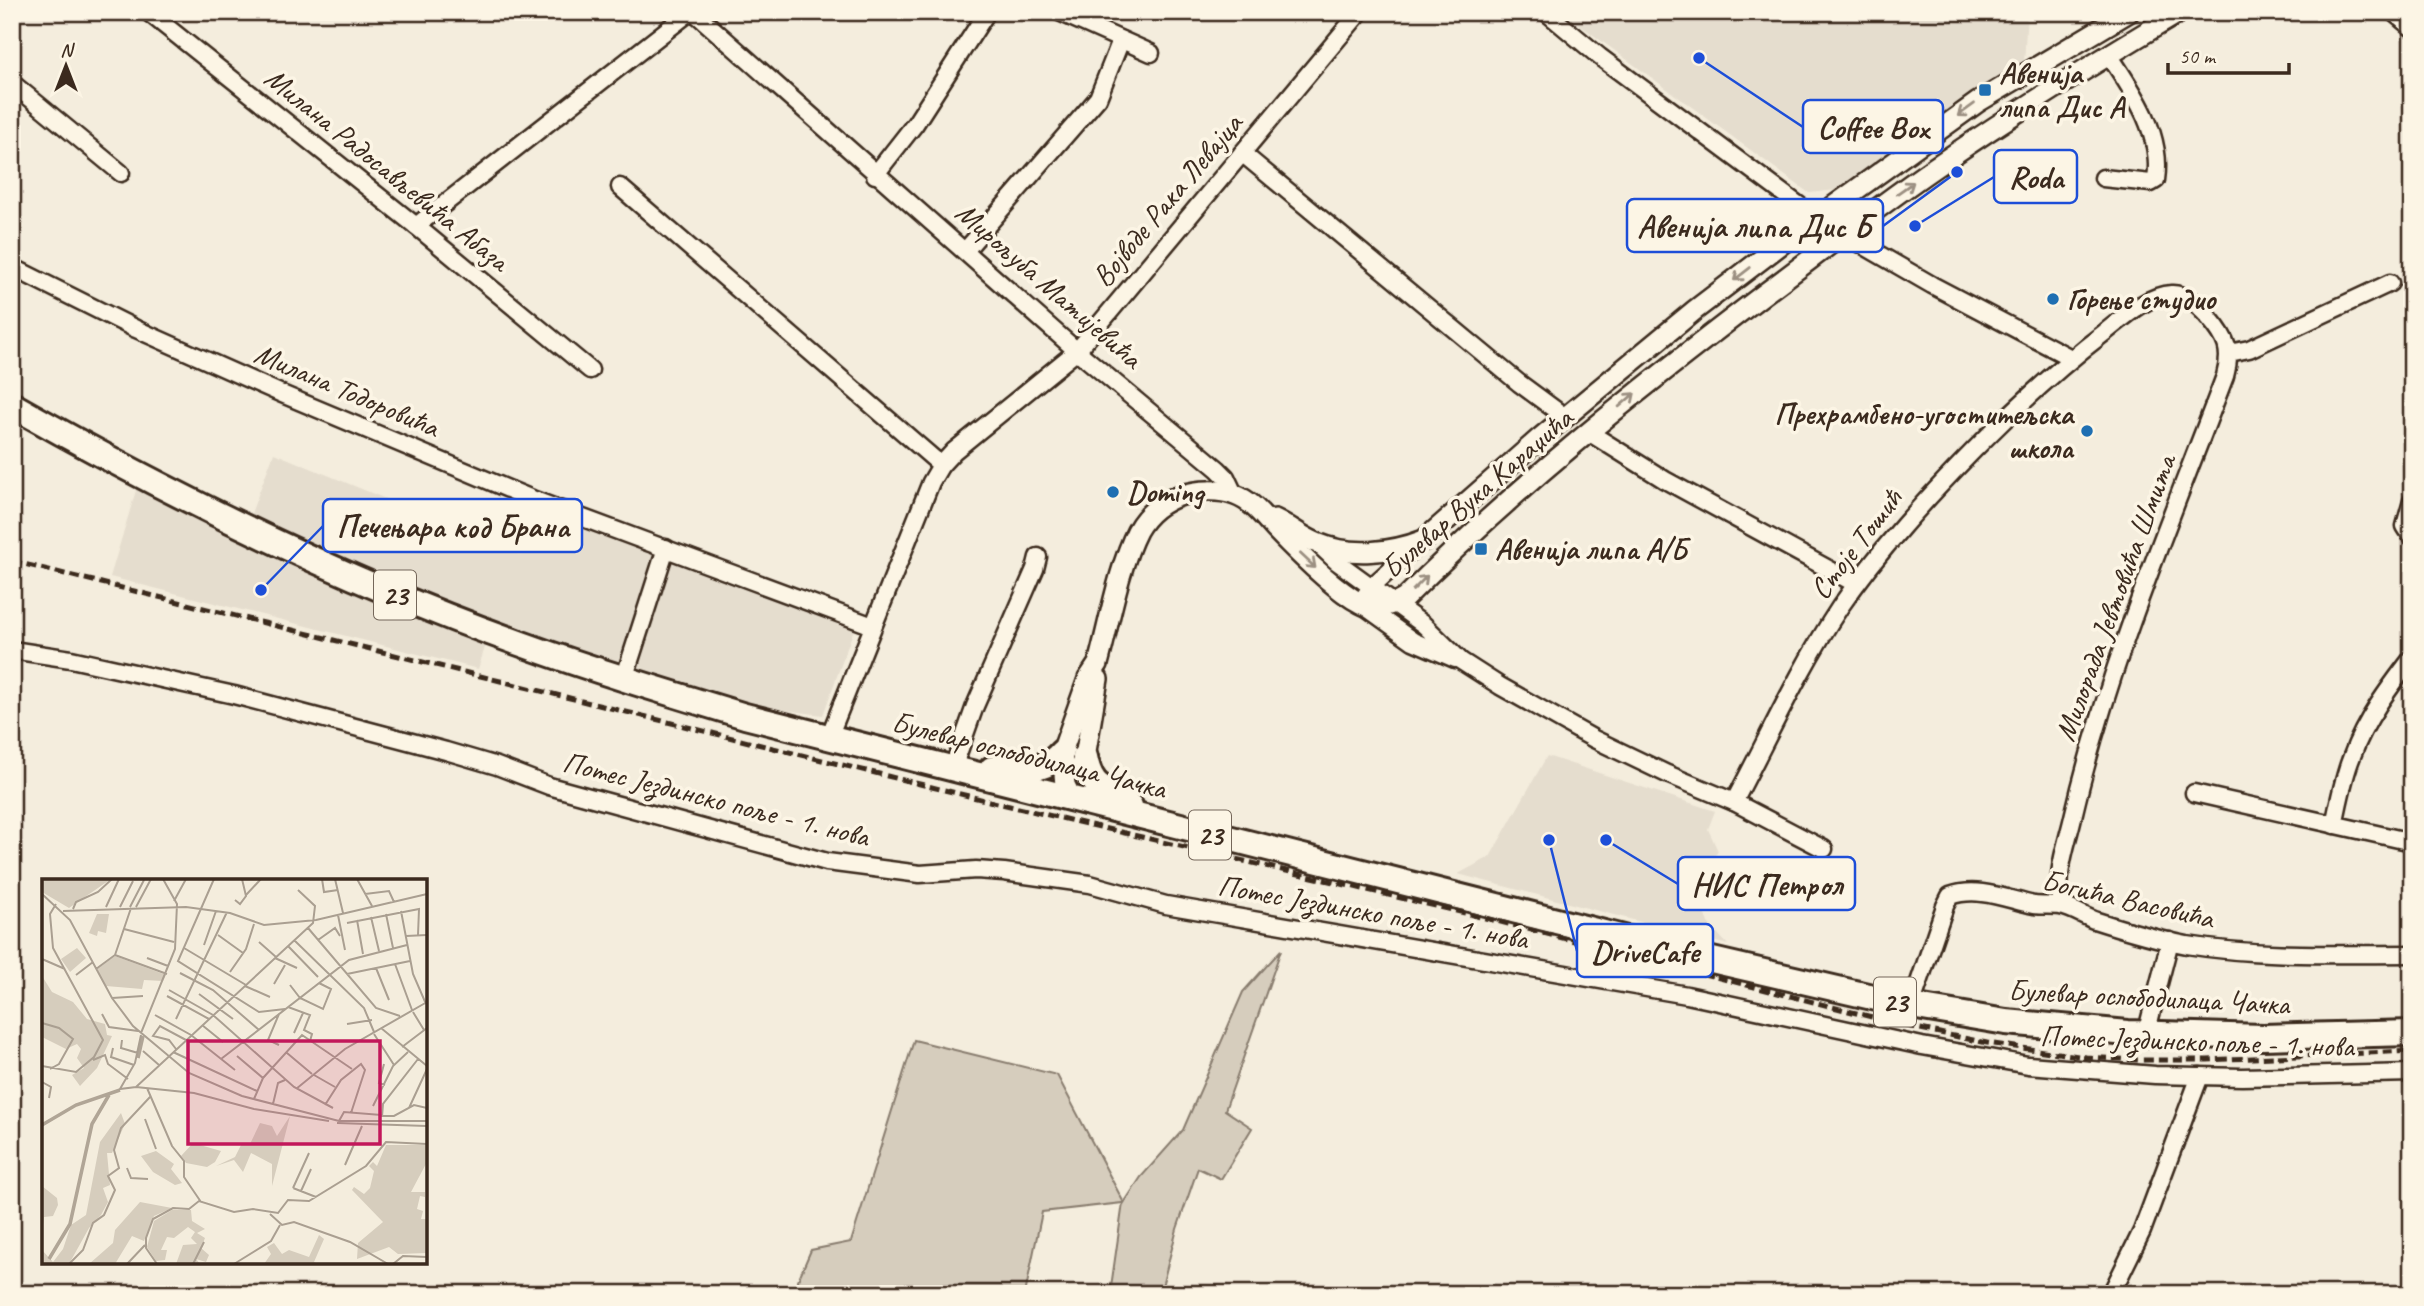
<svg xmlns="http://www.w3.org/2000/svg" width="2424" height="1306" font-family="Caveat,sans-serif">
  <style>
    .built { fill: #e5ddce }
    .green { fill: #d6cdbd; stroke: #887c6e; stroke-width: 2 }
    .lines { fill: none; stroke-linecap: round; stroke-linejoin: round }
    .minor-casing { stroke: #3b2a1e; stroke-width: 21 }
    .tertiary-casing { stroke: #3b2a1e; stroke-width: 24 }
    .primary-casing { stroke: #3b2a1e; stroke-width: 30 }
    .minor { stroke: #fcf5e5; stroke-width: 16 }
    .tertiary { stroke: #fcf5e5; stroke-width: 19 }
    .primary { stroke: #fcf5e5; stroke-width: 24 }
    .rail { stroke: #3b2a1e; stroke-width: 5; stroke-dasharray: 10 5; stroke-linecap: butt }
    .oneway { stroke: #9c9082 }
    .poi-dot { fill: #1f6fb2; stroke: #fcf5e5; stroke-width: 2.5 }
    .labels { text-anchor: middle; stroke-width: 7; stroke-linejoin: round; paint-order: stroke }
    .shield { fill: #fcf5e5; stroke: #75675a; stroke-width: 2 }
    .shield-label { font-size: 28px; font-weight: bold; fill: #3b2a1e }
    .poi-label { font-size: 30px; font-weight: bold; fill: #3b2a1e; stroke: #fcf5e5; text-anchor: start }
    .street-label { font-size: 30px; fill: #3b2a1e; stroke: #fcf5e5 }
    .inset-river { fill: none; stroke: #b0a596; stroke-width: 3.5 }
    .inset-road { fill: none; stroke: #aa9f91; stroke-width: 2 }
    .view { fill: #c2185b; fill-opacity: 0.15; stroke: #c2185b; stroke-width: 3.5 }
    .inset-edge { fill: none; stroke: #3b2a1e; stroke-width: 3.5 }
    .leader { fill: none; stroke: #1d4ed8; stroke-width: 2.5 }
    .callout-dot { fill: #1d4ed8; stroke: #fcf5e5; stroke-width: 2.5 }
    .callout { fill: #fcf5e5; stroke: #1d4ed8; stroke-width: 2.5 }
    .callout-label { font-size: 32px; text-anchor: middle; font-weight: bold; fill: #3b2a1e }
  </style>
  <rect width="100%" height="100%" fill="#f4eddd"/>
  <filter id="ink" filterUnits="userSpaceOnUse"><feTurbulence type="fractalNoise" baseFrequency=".0143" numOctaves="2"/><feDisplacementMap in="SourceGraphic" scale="14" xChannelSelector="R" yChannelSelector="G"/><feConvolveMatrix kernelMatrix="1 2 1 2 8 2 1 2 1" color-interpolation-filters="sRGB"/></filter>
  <g filter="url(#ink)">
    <!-- built -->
    <g class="built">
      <path d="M1567 12H2027L2024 64 1836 190 1809 193 1566 15Z"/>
      <path d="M274 453 522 555 535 512 738 582 854 629 823 715 768 708 585 655 415 589 250 516Z"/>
      <path d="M137 487 487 641 478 669 110 577Z"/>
      <path d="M1547 756 1715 811 1708 829 1718 851 1704 872 1700 902 1708 923 1728 945 1458 874 1490 857Z"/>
    </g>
    <!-- green -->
    <path class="green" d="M1281 950 1225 1110 1252 1128 1221 1179 1198 1168 1177 1229 1160 1294H1110L1123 1203 1042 1212 1025 1294H792L811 1250 851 1242 914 1040 1057 1075 1124 1203 1141 1177 1183 1130 1243 992Z"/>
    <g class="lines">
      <!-- minor casing -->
      <g class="minor-casing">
        <g id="minor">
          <path d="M148 12 416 226 590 370"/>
          <path d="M694 12 1077 351 1218 469 1226 477 1234 494"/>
          <path d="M1059 12 1151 53"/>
          <path d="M1546 12 1600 57 1816 218 1932 285 2071 358"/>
          <path d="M2393 12 2412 28"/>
          <path d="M12 83 121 173"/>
          <path d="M1242 153 1519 383 1565 417"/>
          <path d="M875 175 915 124 987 12"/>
          <path d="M2103 178 2151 183 2156 180C2163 134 2133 91 2109 55"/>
          <path d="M620 187 941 465 954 451 1077 351 1360 12"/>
          <path d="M416 226 690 12"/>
          <path d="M965 251 1098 98 1121 40"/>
          <path d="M12 267 136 329 282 394 532 499 873 626"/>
          <path d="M2229 353 2249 349 2390 283"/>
          <path d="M1590 433 1665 480 1856 584"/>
          <path d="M2412 501 2405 526 2412 537"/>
          <path d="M1421 542 1371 587 1360 603 1413 641 1455 659"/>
          <path d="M1318 544 1336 561 1424 625 1461 661 1500 686 1594 739 1667 774 1734 802 1824 849"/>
          <path d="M12 650 71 659 234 695 446 751 497 766 549 786 827 862 920 874 976 870 1004 872 1090 884 1166 905 1687 995 1922 1046 2028 1065 2155 1075 2242 1077 2412 1073"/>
          <path d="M624 679 666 548"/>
          <path d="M829 737 931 482 941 465"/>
          <path d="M953 768 975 706 1035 569 1038 557"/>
          <path d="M2194 793 2412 842"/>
          <path d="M1734 802C1769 736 1799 669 1840 607 1879 550 1926 499 1974 450 2015 408 2057 369 2104 333 2122 319 2147 295 2171 294 2187 293 2201 308 2210 319 2227 339 2232 351 2225 376 2170 522 2108 665 2073 817 2067 844 2053 879 2063 906"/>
          <path d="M2334 825C2339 802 2343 778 2352 756 2365 720 2389 688 2412 658"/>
          <path d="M1911 1006 1945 906 1950 896C1978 886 2006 899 2034 905 2043 906 2051 905 2060 906 2070 907 2084 916 2094 920 2125 930 2156 939 2187 945 2261 957 2338 954 2412 954"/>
          <path d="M2146 1034 2170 941"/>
          <path d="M2111 1294 2142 1231 2200 1076"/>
        </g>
      </g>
      <!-- tertiary casing -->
      <g class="tertiary-casing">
        <g id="tertiary">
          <path d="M1275 519C1290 526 1302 537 1317 543 1350 557 1391 553 1424 540L1540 438 1695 310 1792 236 1978 102 2129 12"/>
          <path d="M1079 768 1085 757 1098 679"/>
          <path d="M1072 799 1065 785 1062 752 1088 679 1098 664C1109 624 1119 566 1137 531 1147 513 1163 501 1182 495 1198 490 1219 489 1235 495 1252 501 1263 516 1275 529 1296 551 1334 589 1360 603 1374 611 1392 606 1405 598 1516 487 1639 389 1764 294 1825 249 1884 201 1947 159 2023 107 2101 59 2180 12"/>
        </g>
      </g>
      <!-- primary casing -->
      <g class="primary-casing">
        <g id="primary">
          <path d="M12 405C174 497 343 580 519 643 593 670 669 693 745 716L1699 957 1911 1006 2006 1022 2128 1033 2263 1037 2412 1033"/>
          <path d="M1085 757C1092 794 1107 785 1130 806"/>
          <path d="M992 769C1021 763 1039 778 1062 752"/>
        </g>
      </g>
      <!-- minor -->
      <use href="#minor" class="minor"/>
      <!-- tertiary -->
      <use href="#tertiary" class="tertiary"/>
      <!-- primary -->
      <use href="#primary" class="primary"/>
      <!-- rail -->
      <path class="rail" d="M12 561 997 803 1465 913 1911 1027 1987 1043 2086 1057 2138 1060H2207L2412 1051"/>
    </g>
    <!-- one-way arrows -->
    <defs><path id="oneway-shaft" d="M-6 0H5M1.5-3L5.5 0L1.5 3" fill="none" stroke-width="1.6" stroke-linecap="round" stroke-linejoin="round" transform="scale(1.75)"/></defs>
    <g class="oneway">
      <use href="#oneway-shaft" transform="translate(1966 110) rotate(144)"/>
      <use href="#oneway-shaft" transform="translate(1905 188) rotate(-35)"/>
      <use href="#oneway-shaft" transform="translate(1742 274) rotate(142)"/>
      <use href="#oneway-shaft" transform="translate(1627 400) rotate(-41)"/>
      <use href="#oneway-shaft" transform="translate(1308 561) rotate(43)"/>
      <use href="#oneway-shaft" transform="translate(1420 583) rotate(-45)"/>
    </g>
  </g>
  <!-- markers -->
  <g class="poi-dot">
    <rect x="1978" y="83" width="14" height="14" rx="3.5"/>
    <circle cx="2053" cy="299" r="7"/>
    <circle cx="2087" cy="431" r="7"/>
    <circle cx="1113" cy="492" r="7"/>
    <rect x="1474" y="542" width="14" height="14" rx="3.5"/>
  </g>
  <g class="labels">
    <!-- shield labels -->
    <g class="shield">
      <rect x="374" y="570.5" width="42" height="49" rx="5"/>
      <rect x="1189" y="810.5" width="42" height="49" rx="5"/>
      <rect x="1874" y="977.5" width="42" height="49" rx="5"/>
    </g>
    <g class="shield-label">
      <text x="395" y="605">23</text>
      <text x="1210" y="845">23</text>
      <text x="1895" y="1012">23</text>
    </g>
    <!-- poi labels -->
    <g class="poi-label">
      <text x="1999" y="83">Авенија<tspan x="1999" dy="34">липа Дис А</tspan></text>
      <text x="2067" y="309">Горење студио</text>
      <text x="2073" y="424" text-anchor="end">Прехрамбено-угоститељска<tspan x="2073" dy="34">школа</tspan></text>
      <text x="1127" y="502">Doming</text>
      <text x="1495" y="559">Авенија липа А/Б</text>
    </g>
    <!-- street labels -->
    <g class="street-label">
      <text transform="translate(387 169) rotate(39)" y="10">Милана Радосављевића Абаза</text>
      <text transform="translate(1167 200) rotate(-50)" y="10">Војводе Рака Левајца</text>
      <text transform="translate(1049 285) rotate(41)" y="10">Мирољуба Матијевића</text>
      <text transform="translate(347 390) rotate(23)" y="10">Милана Тодоровића</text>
      <text transform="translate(1477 493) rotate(-41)" y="10">Булевар Вука Караџића</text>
      <text transform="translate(1856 544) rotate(-52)" y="10">Стоје Тошић</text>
      <text transform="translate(2115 598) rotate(-70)" y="10">Милорада Јевтовића Шмита</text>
      <text transform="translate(1029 755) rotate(14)" y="10">Булевар ослободилаца Чачка</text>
      <text transform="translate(716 799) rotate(14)" y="10">Потес Јездинско поље - 1. нова</text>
      <text transform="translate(2128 899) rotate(13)" y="10">Богића Васовића</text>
      <text transform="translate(1373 912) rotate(10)" y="10">Потес Јездинско поље - 1. нова</text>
      <text transform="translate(2149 997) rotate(3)" y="10">Булевар ослободилаца Чачка</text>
      <text transform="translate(2197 1041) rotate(2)" y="10">Потес Јездинско поље - 1. нова</text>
    </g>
  </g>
  <!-- overview -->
  <g transform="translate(42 879)">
    <rect width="385" height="385" fill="#f4eddd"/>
    <path d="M0 0H69L27 29 0 13ZM55 35H67L64 54 56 52 55 57 47 54ZM35 69 44 79 28 93 19 80ZM73 77 124 96 121 102 102 101 100 110 64 107 55 90ZM0 97 10 113 31 123 45 140 63 145 65 156 70 157 55 189 38 207 30 196 42 189 35 179 39 170 35 165 24 170 0 158ZM79 234 83 245 70 274H65L68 306 61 309 66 323 59 336 47 349 27 385H0V371L11 383 21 370 29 346 44 336 58 263ZM248 237 230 307V285L209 274 201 293 192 281 174 287 193 278 199 266 208 265 218 244 230 247 235 257ZM151 264 179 272 173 283 165 288 144 284 139 277ZM344 266H385V283L369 313H383V318L378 317 375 330 381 332 379 340H385V374L356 375 347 368 315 380 316 364 341 343 310 311 312 308 322 315 328 309 332 292 327 287 331 283 335 287ZM114 272 132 285 129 290 140 304 133 306 111 293 99 277ZM0 307 15 319 16 326 11 337 2 338 0 353ZM98 323 130 329 112 337 102 362 90 357 73 385H47L71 364 73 351ZM130 331H149L150 342 163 350 155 354 163 359 159 369 167 376 164 383 154 380 158 385H134L141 366 155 365 149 359 153 353 146 348 132 359 125 358 119 371H125L123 381 114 382 105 368 112 342ZM277 356 282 360 272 383 276 385H222L229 375 225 368 232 364 240 375 247 371 267 378Z" fill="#d6cdbd"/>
    <path class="inset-river" d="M96 179 101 157M0 246 34 226 78 211M7 380 28 345 50 245 67 216"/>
    <path class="inset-road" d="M172 0 136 82 217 133 243 130M280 0 282 13 296 11M293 0 301 34M315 0 330 27M0 15 28 41 70 119 91 147 147 194 200 217 297 242H385M323 15 347 12 352 23M204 16 219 0M193 21 198 25 204 17 200 0M132 22 144 0M64 28 77 0M78 28 91 2M88 28 102 1M94 28 109 0M31 30 34 23 56 13 70 0M21 32 144 28 188 34 222 46 274 41 385 15M359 32 371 95 384 125M344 35 351 69M296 36 303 71M329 38 337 72M315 41 321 75M305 44 377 30 376 56M266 49 334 129 358 137M82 50 132 63M176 56 201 74M364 57 385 56M252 61 322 129 332 153M276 61 293 49 298 57M217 63 234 78M162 66 174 32M246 67 276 98M142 69 204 106M73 76 125 95M105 79 126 87M233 79 255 89M0 80 23 90M353 85 370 131M334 89 347 121M54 90 73 76 89 29M188 93 204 70 212 45M138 94 171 111 217 151M305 95 368 82M34 96 51 83M232 105 243 86M248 106 258 119 281 130 289 110 277 104M203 107 228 118M127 111 171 136 252 208 291 229M157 115 191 140M125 117 167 140M70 119 101 117M246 128 268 136 262 151 270 155 268 162M371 133 382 151M60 135 67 148 96 152M237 135 226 161 237 166M113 136 149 156 193 191M134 140 185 33M0 144 17 149 31 160 17 185 8 190M305 145 330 141M160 146 181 163M339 149 385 187M99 154 133 70 135 25 121 0M252 154 261 134M332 155 352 186M99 156 93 184 78 210 94 208 271 44 273 27 256 11M80 161 79 169 96 174M360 168 385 149M71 169 69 178 92 186M134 170 127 161 111 157 118 147 144 161M101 172 117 186M131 173 215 212M245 174 270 195M195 177 221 199 260 156 310 190M179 180 307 81 365 66M51 181 63 176 66 185 86 200M342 185 337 204 343 206M0 187 34 193 52 178 61 161 11 69 8 35 14 25M272 196 293 208M0 203 9 208 7 219M94 208 152 214 212 230 287 242M105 209 130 267 142 282V298L159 323M254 210 303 170 385 123M212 220 221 199M231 225 236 204 243 201M283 226 299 201 319 185 323 191 309 234M331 227 351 187 366 173M367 229 385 190M340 238 341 225 376 180M103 240 114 270M297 242 302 233 352 237 372 226 385 229M295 244 385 247M303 286 320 247M85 289 89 299 106 300M251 309 267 274M251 309 274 318M259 312 269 290M228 335 240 346 252 343 308 363 346 385M27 385 41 371 51 344 62 336 73 311 66 297 77 289 72 271 79 249 108 218M85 385 103 366M115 385 104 369V359L111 340 131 329 147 330 157 322 192 333 211 330 236 334 246 321 267 322 324 287 344 263 385 265M151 385 162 363M192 385 229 362 238 346M351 385 361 377 385 378"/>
    <path class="view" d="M146 162H338V265H146Z"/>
    <rect width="385" height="385" class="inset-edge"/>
  </g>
  <!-- callouts -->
  <path class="leader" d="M1699 58L1803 127M1915 226L1994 177M1957 172L1883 226M261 590L323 526M1606 840L1678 884M1549 840L1577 951"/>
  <g class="callout-dot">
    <circle cx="1699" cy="58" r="7"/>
    <circle cx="1915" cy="226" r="7"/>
    <circle cx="1957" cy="172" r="7"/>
    <circle cx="261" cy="590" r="7"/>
    <circle cx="1606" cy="840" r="7"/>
    <circle cx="1549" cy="840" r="7"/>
  </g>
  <g class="callout">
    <rect x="1803" y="100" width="140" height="53" rx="7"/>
    <rect x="1994" y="150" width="83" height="53" rx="7"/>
    <rect x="1627" y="199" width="256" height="53" rx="7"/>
    <rect x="323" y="499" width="259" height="53" rx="7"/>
    <rect x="1678" y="857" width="177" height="53" rx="7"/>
    <rect x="1577" y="924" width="136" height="53" rx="7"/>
  </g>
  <g class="callout-label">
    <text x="1873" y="138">Coffee Box</text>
    <text x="2036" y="188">Roda</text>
    <text x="1755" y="237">Авенија липа Дис Б</text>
    <text x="453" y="537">Печењара код Брана</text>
    <text x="1767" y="895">НИС Петрол</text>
    <text x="1645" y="962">DriveCafe</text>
  </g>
  <!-- margin -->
  <rect width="2424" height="1306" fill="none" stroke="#fcf5e5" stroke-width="42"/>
  <rect x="21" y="21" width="2382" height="1264" fill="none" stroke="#3b2a1e" stroke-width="2.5" filter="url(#ink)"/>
  <!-- north arrow -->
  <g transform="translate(66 66)" stroke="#fcf5e5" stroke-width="5" paint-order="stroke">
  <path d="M0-5L12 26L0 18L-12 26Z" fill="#3b2a1e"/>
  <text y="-10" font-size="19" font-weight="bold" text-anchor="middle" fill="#3b2a1e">N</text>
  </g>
  <!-- scale -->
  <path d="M2168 63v10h121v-10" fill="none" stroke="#3b2a1e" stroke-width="3.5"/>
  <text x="2179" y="63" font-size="21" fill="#3b2a1e" stroke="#fcf5e5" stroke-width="5" paint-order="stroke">50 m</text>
</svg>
